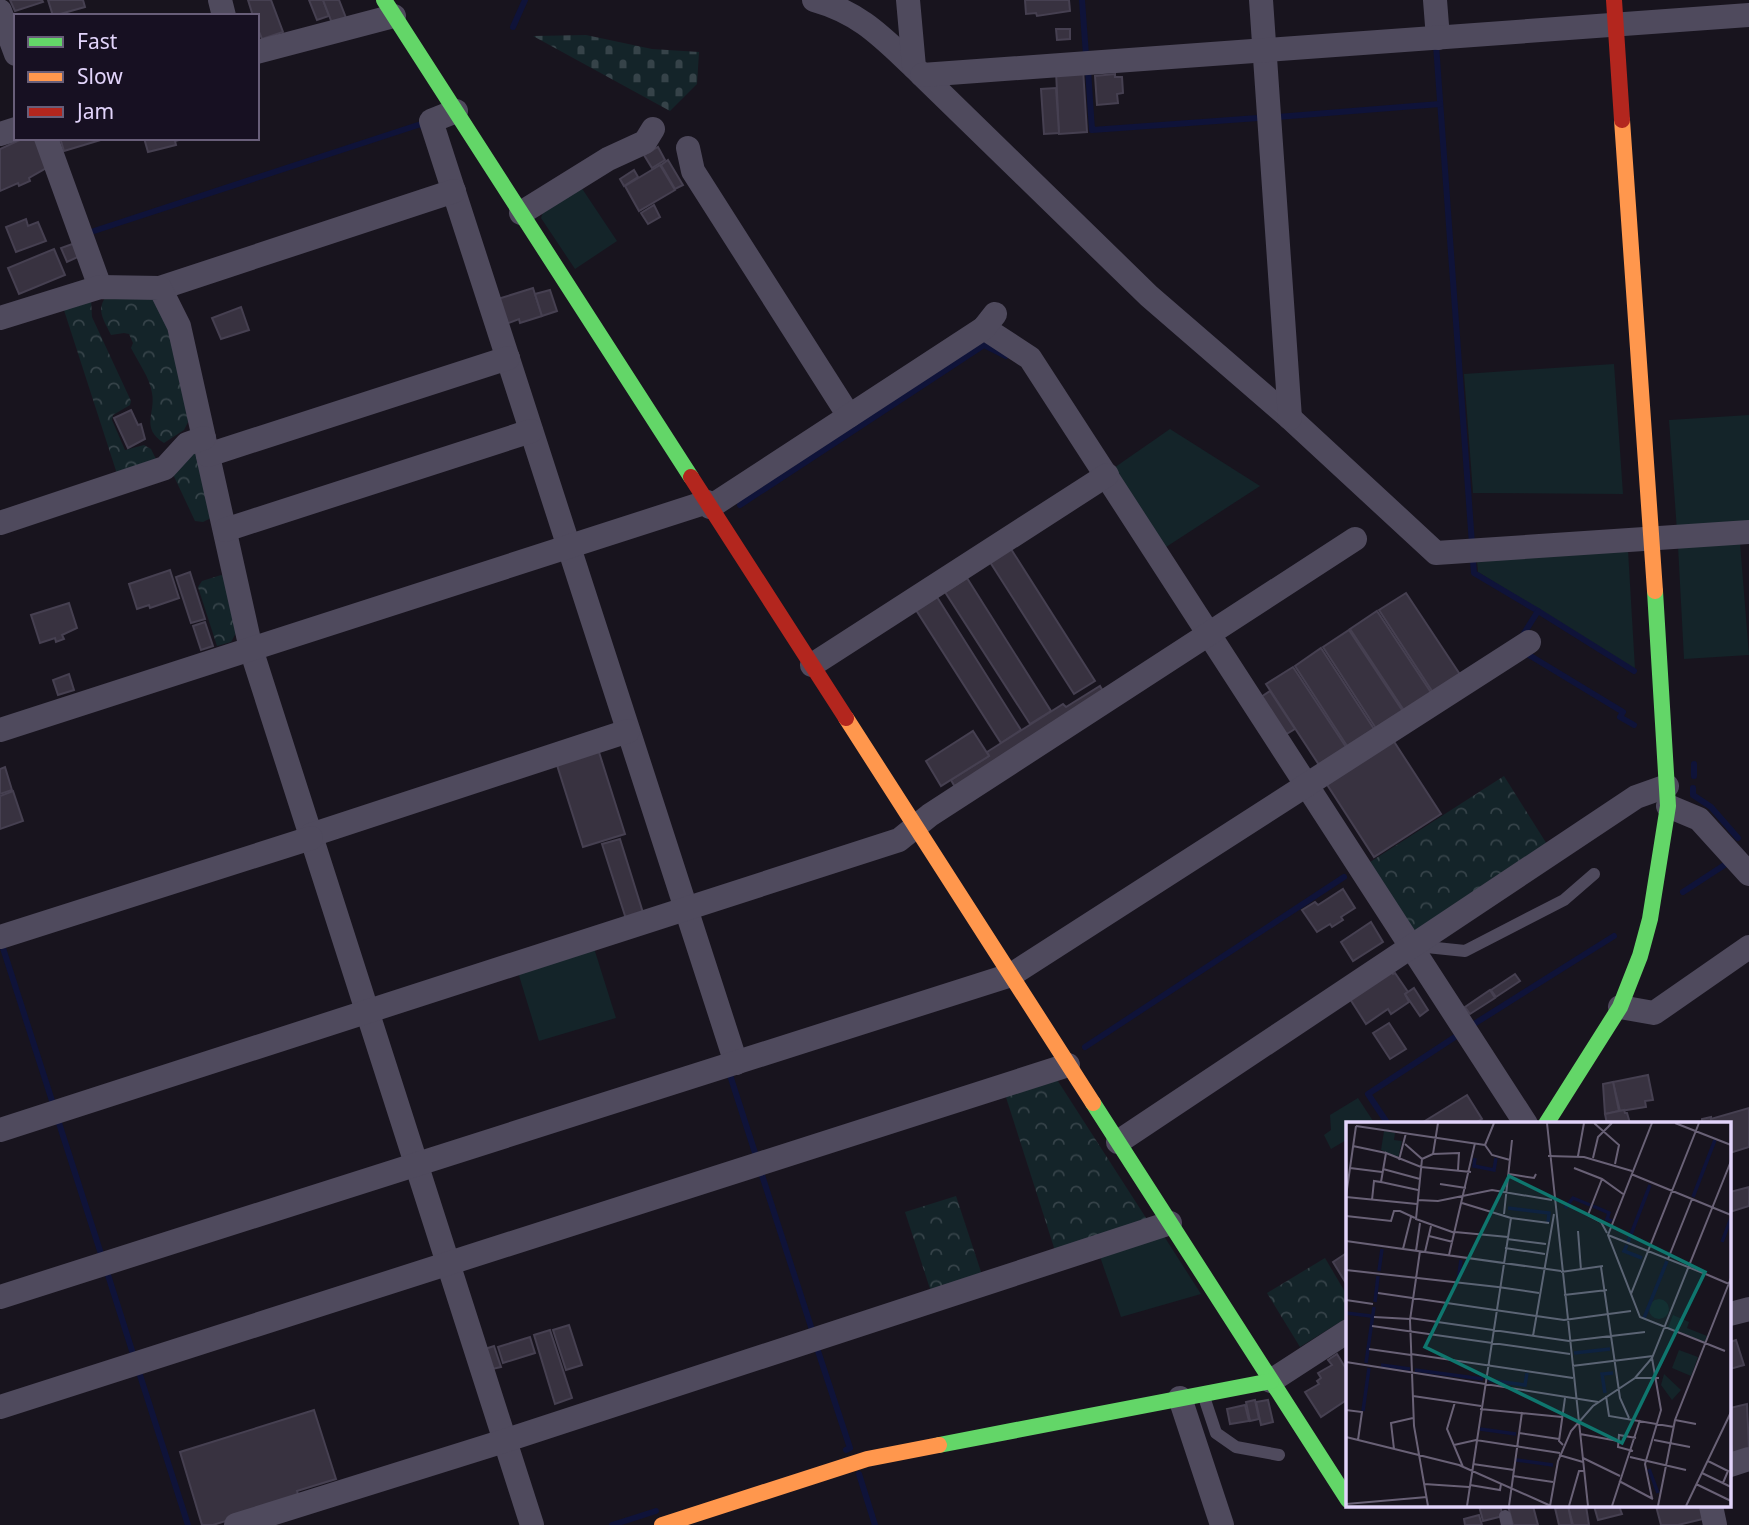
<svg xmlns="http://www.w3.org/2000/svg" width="1749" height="1525" font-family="'Noto Sans',sans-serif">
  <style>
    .green { fill: #142429 }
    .forest { fill: url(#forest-crowns) }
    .cemetery { fill: url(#cemetery-stones) }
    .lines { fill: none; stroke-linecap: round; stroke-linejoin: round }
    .stream { stroke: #0f1339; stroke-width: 6 }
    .building { fill: #383240; stroke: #464051; stroke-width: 2 }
    .lane { stroke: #4f4a5d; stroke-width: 12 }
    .street { stroke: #4f4a5d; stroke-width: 24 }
    .fast { stroke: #63d668; stroke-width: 16 }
    .slow { stroke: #ff974d; stroke-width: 16 }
    .jam { stroke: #b3261e; stroke-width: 16 }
    .inset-river { fill: none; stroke: #0f1339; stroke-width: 3.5 }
    .inset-road { fill: none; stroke: #696176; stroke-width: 2 }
    .view { fill: #0f766e; fill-opacity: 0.15; stroke: #0f766e; stroke-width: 3.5 }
    .inset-edge { fill: none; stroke: #e2d4fb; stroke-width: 3.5 }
  </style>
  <defs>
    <pattern id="forest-crowns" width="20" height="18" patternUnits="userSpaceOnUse" patternTransform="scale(1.75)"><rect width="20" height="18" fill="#142429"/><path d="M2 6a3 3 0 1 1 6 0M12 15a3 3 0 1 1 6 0" fill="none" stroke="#364349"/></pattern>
    <pattern id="cemetery-stones" width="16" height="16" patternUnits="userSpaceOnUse" patternTransform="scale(1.75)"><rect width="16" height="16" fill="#142429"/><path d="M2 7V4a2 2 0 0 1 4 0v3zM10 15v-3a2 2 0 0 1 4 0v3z" fill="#364349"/></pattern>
  </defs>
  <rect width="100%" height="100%" fill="#18141e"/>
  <!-- green -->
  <g class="green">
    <path d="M579 184 617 241 575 269 541 218 545 206Z"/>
    <path d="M1614 364 1623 494 1473 493 1464 374Z"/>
    <path d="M1749 415V525L1677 531 1669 420Z"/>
    <path d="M1170 429 1260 486 1163 549 1111 470Z"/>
    <path d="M1740 543 1749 655 1684 659 1678 546Z"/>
    <path d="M1628 550 1635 669 1478 572 1477 561Z"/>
    <path d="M593 945 616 1018 539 1041 517 969Z"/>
    <path d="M1358 1098 1375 1124H1348V1139L1331 1149 1324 1135 1331 1130 1330 1115Z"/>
    <path d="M1162 1233 1201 1294 1121 1317 1098 1251Z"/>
  </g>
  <!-- forest -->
  <g class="forest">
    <path d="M156 296 171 328 191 416 184 430 164 443C140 428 156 413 152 393 150 378 138 362 131 348L133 343 129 334 124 333 111 335C105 322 96 311 105 298Z"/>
    <path d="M91 299 92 317 131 401 130 405 113 415 112 420 125 450 144 445 151 449 158 463 119 480 62 304Z"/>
    <path d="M198 449 213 517 203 522 195 521 171 470Z"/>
    <path d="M221 575 226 577 237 631 231 642 217 646 198 587 202 581Z"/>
    <path d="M1504 776 1550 849 1412 932 1367 864Z"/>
    <path d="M1054 1075 1148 1221 1057 1257 1004 1091Z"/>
    <path d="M956 1196 984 1281 933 1298 905 1212Z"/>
    <path d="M1325 1258 1348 1297V1317L1300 1347 1267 1293Z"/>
  </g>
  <!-- cemetery -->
  <path class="cemetery" d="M586 35 652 49 699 52 697 84 670 111 533 36Z"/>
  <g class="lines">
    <!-- stream -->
    <g class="stream">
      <path d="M1082 0 1086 55"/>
      <path d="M513 27 525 0"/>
      <path d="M1436 45 1472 544"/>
      <path d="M1088 70 1092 130 1258 118"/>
      <path d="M1277 117 1440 104"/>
      <path d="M94 231 421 124 423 127"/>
      <path d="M740 505 984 345 1006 356"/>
      <path d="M1473 561 1474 573 1538 611"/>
      <path d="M1523 635 1538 611 1634 671"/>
      <path d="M1529 655 1623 712 1620 717 1634 725"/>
      <path d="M1694 776V764"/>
      <path d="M1693 788V795L1711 807 1738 838"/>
      <path d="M1683 892 1726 864"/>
      <path d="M1 942 54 1107"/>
      <path d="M1474 1024 1614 936"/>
      <path d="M1085 1047 1344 877"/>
      <path d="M729 1072 757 1159"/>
      <path d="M57 1117 102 1257"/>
      <path d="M1388 1124 1368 1094 1458 1035"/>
      <path d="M760 1169 813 1333"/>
      <path d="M108 1275 134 1357"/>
      <path d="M816 1345 850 1448 846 1450"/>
      <path d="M138 1369 188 1525"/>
      <path d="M859 1474 875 1525"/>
      <path d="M612 1525 656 1511"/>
    </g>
  </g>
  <!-- building -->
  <g class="building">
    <path d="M10 0H42L43 2 15 11Z"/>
    <path d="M48 0H83L85 7 53 16Z"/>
    <path d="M248 0H271L283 32 262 39 257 27V16H253Z"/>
    <path d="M309 0H323L329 16 317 20Z"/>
    <path d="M323 0H339L346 18 332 23Z"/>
    <path d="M1025 0H1069L1070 11 1037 16 1036 13 1026 14Z"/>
    <path d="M1056 29H1070V39L1057 40Z"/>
    <path d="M1083 69 1087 132 1059 134 1056 71Z"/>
    <path d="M1115 74V77H1122L1123 93 1117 94 1118 103 1097 105 1095 76Z"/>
    <path d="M1056 88 1059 133 1044 134 1041 89Z"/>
    <path d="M24 138H35L48 167 29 178 30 181 19 186 18 183 0 191V149Z"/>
    <path d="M60 138H104V139L64 151Z"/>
    <path d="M144 138H183V139L175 141 176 145 148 152Z"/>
    <path d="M658 147 665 160 652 168 644 155Z"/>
    <path d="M668 160 683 185 675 189 661 165Z"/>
    <path d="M660 165 675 190 639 211 625 186Z"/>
    <path d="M634 170 638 177 624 186 620 179Z"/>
    <path d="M654 205 660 217 648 224 641 213Z"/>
    <path d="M26 219 28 226 38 222 46 241 16 252 6 227Z"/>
    <path d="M75 243 80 256 67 262 61 248Z"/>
    <path d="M54 249 65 275 19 294 8 268Z"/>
    <path d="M533 288 542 316 520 323 519 319 506 324 498 299Z"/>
    <path d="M550 290 557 311 542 316 535 294Z"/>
    <path d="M241 307 249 330 221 339 212 318Z"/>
    <path d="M131 410 138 425 141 424 145 439 128 448 114 418Z"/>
    <path d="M1011 549 1095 681 1074 694 990 562Z"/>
    <path d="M170 570 179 598 150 608 149 605 137 609 129 584Z"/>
    <path d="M190 572 205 619 191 623 176 577Z"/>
    <path d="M967 578 1051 711 1030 724 945 592Z"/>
    <path d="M1406 593 1461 676 1434 694 1379 610Z"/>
    <path d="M937 597 1021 730 1001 743 916 610Z"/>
    <path d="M69 603 77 628 62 635 64 639 56 642 55 638 40 643 31 615Z"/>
    <path d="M1377 611 1432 694 1405 712 1350 629Z"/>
    <path d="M205 622 213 646 201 650 193 626Z"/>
    <path d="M1349 630 1404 713 1377 730 1323 647Z"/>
    <path d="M1321 648 1376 732 1349 749 1295 666Z"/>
    <path d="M1293 667 1348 750 1321 768 1266 684Z"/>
    <path d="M69 674 74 690 58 695 53 680Z"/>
    <path d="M1100 686 1104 693 955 787 951 780 989 756 987 752 1063 704 1066 707Z"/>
    <path d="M1270 691 1295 729 1285 735 1261 697Z"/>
    <path d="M973 731 989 756 941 786 926 761Z"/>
    <path d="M1393 740 1441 814 1374 857 1326 783Z"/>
    <path d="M598 749 625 834 583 847 556 762Z"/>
    <path d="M5 767 12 790 0 794V769Z"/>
    <path d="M13 791 23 821 0 829V796Z"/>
    <path d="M620 839 644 916 627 922 602 844Z"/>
    <path d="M1343 889 1355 908 1341 917 1343 920 1332 927 1330 924 1317 932 1302 910 1315 902 1318 905Z"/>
    <path d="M1371 922 1383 942 1353 961 1341 942Z"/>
    <path d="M1392 972 1393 974 1395 973 1408 992 1405 994 1409 1002 1391 1014 1388 1009 1366 1024 1350 999Z"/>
    <path d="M1515 974 1520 981 1496 997 1491 990Z"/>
    <path d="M1414 988 1428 1010 1420 1016 1405 994Z"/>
    <path d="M1490 990 1495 998 1470 1014 1465 1007Z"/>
    <path d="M1389 1023 1406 1049 1390 1059 1373 1033Z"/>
    <path d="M1648 1075 1653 1100 1645 1101 1646 1107 1620 1111 1613 1082Z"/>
    <path d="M1613 1082 1619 1111 1605 1114 1603 1084Z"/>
    <path d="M1467 1095 1482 1119 1473 1124H1420Z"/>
    <path d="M1749 1108V1147L1730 1153V1124H1702V1119L1711 1117V1119Z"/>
    <path d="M1624 1110 1625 1113H1627L1630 1123 1607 1124 1605 1114Z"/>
    <path d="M1749 1187V1206L1730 1212V1192Z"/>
    <path d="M1345 1254 1348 1258 1347 1285 1333 1262Z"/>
    <path d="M569 1325 582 1365 566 1370 553 1330Z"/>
    <path d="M550 1330 572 1398 555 1404 534 1335Z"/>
    <path d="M530 1337 535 1353 503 1363 498 1347Z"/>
    <path d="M1736 1340 1744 1365 1730 1369V1342Z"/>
    <path d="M494 1346 501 1367 492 1369 485 1349Z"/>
    <path d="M1337 1354 1348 1372V1399L1321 1417 1305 1392 1319 1384 1317 1381 1321 1378 1318 1373 1332 1365 1328 1360Z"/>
    <path d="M1255 1400 1259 1419 1250 1421 1246 1402Z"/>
    <path d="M1268 1400 1273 1422 1261 1425 1256 1402Z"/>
    <path d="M1747 1404 1749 1450 1733 1454 1730 1439V1408Z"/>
    <path d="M1245 1405 1249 1421 1230 1424 1227 1409Z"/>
    <path d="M314 1410 336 1479 297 1491 299 1498 213 1525H202L180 1452Z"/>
    <path d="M1479 1506H1500L1503 1516 1483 1521Z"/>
    <path d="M1508 1506H1533L1538 1525H1513Z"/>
    <path d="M1568 1506H1586L1589 1525H1573Z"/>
    <path d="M1568 1506 1572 1525H1559L1555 1508Z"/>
    <path d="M1594 1506H1619L1622 1514 1598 1520Z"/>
    <path d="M1656 1506H1685L1686 1508 1704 1506 1707 1518 1678 1525H1661Z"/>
    <path d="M1479 1515 1482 1525H1465L1464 1519Z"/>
  </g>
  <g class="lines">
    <!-- lane -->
    <g class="lane">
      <path d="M1417 946 1465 951 1564 900 1594 874"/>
      <path d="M1204 1397 1216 1433 1236 1447 1279 1455"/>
      <path d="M1505 1516 1507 1525"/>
    </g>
    <!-- street -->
    <g class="street">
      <path d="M220 0 224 16"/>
      <path d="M814 0C860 13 881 36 914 67"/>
      <path d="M908 0 914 67 922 75 1149 296 1290 418 1436 553 1749 532"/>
      <path d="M1261 0 1290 418"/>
      <path d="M1435 0 1438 38"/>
      <path d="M0 11 16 54"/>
      <path d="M257 52 394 16"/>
      <path d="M922 75 1749 15"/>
      <path d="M456 111 431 121 736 1063"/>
      <path d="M0 134 16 129"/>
      <path d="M46 138 100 287"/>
      <path d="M688 148 693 171 849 416"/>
      <path d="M521 213 608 159 645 142 653 129"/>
      <path d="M160 288 454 191"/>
      <path d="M0 318 100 287 160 288 179 326 251 649 532 1525"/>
      <path d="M984 328 1030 358 1526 1124"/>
      <path d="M208 455 508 358"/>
      <path d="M710 507 984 328 995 314"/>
      <path d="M0 523 165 468 187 444 204 438"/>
      <path d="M225 530 531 431"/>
      <path d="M812 665 1107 475"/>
      <path d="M0 730 707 502"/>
      <path d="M1668 806 1699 819 1749 874"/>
      <path d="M311 835 628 731"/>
      <path d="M0 937 311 838"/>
      <path d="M1620 1007 1654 1013 1749 947"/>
      <path d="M0 1130 899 840 930 815 1355 539"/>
      <path d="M1118 1142 1636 797 1667 786"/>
      <path d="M0 1297 1011 975 1529 642"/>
      <path d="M1730 1314 1749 1309"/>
      <path d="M1271 1381 1348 1331"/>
      <path d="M1180 1398 1222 1525"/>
      <path d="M0 1407 1068 1065"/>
      <path d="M1730 1465 1749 1459"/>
      <path d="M1711 1506 1715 1525"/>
      <path d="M236 1525 504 1441 1170 1223"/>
    </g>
    <!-- fast -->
    <g class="fast">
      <path d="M384 0 691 477"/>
      <path d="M1093 1103 1348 1500"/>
      <path d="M1546 1124 1620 1007 1640 956 1650 919 1668 806 1655 591"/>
      <path d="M939 1445 1271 1381"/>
    </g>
    <!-- slow -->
    <g class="slow">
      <path d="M1622 120 1655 591"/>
      <path d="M846 718 1093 1103"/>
      <path d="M662 1525 867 1459 939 1445"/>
    </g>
    <!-- jam -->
    <g class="jam">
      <path d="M1614 0 1622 120"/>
      <path d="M691 477 846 718"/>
    </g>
  </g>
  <!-- overview -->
  <g transform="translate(1346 1122)">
    <rect width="385" height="385" fill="#18141e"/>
    <path d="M303 187a10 10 0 1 1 20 0a10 10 0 1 1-20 0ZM327 193 343 200 341 206 361 214 359 220 322 206ZM333 228 352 235 345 254 326 246Z" fill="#142429"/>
    <path d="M38 9 49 11 48 18 56 19 52 36 35 28ZM318 252 335 268 326 278 315 263Z" fill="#142429"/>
    <path class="inset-river" d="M129 36 128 44 148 48 150 36M347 75 369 18M247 84 263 91 261 97 266 99M162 86 203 91 202 100M219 86 227 76 244 83M282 120 304 63M376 120 385 96M281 123 278 129 296 136M33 149 36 127M112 159 115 138M29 180 32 154M0 191 25 194M298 196 321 139M228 231 264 227M20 241 28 185M35 243 64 247M69 248 137 257M142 258 179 263 181 251M259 271 256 252 267 251M17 289 23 246M134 307 170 312M170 338 207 343M303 347 312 371"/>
    <path class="inset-road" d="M201 1 242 384M248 1 273 23 269 42M306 1 262 113 294 195 379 229M329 1 385 23M10 4 139 23M59 22 76 37 70 97 109 111M139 23 146 33 164 38M139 23 148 1M7 24 40 31M87 32 113 31 112 48M202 34 238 35 286 49M232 34 238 1M247 36 252 15 266 1M76 37 87 32 92 1M53 38 60 11M4 46 36 50M228 46 256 57 277 72M37 47 74 57M163 52 188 56 190 52M285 52 385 93M256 57 242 93 255 100 261 111M35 60 72 68M94 62 120 66M0 74 10 4M0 75 71 82M26 78 28 59 35 60 40 31 75 45 125 50M71 78 92 79 146 68 206 78M116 81 165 96 121 384M158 92 166 18M0 94 45 99 48 89H54L69 96M165 96 203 101M232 109 235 148M109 110 162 115M262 113 362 153M83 114 107 120M161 117 200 122M0 119 215 149M159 126 199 132M57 127 65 95M70 129 74 101M74 129 64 198 68 304 82 384M79 130 85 104M103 133 129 21M322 137 346 77M255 145 274 276 283 296M0 148 152 165M215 150 257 144M362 153 383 162M152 165 193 171M32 171 218 198 285 189M285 172 353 1M218 173 261 168M0 178 27 182M28 195 64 197M64 196 223 219 299 210M26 204 224 232M187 214 208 92M23 227 65 233M65 232 227 256M306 236 315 288 299 342 306 376M0 240 252 280M226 244 307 234M289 256H313M67 274 135 284M260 274 263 294 328 305M109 280 101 307 117 345M134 287 216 295M0 288 16 290 12 318M329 298 350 302M173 311 213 317M234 312 272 319M0 315 113 343 205 384M308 318 344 325M108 323 130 318 214 331M217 323 213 319 219 276M48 327 45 301 67 296M287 329 272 325 273 313 290 316M213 333 237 340M284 335 340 348M237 336 274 354M362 339 382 349 377 361M127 342 168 348M356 351 385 365M167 354 207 360M273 359 307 377M78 362 123 365M350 362 385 379M124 363 154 368 155 362M0 382 81 375M163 384 176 290M204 384 212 339 225 309 247 284 289 256 306 236 385 39M223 384 233 349H238M266 384 294 298M312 384 329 298 385 156M340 384 385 290"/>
    <path class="view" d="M163 54 359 150 276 321 79 225Z"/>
    <rect width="385" height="385" class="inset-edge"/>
  </g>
  <!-- legend -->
  <rect x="14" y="14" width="245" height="126" fill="#171022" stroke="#685e79" stroke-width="2"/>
  <rect x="28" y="37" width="35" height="10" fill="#63d668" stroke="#685e79" stroke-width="2"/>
  <text x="77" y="49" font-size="21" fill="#e2d4fb">Fast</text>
  <rect x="28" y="72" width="35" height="10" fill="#ff974d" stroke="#685e79" stroke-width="2"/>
  <text x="77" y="84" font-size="21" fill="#e2d4fb">Slow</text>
  <rect x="28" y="107" width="35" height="10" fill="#b3261e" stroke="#685e79" stroke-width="2"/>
  <text x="77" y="119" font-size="21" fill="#e2d4fb">Jam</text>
</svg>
